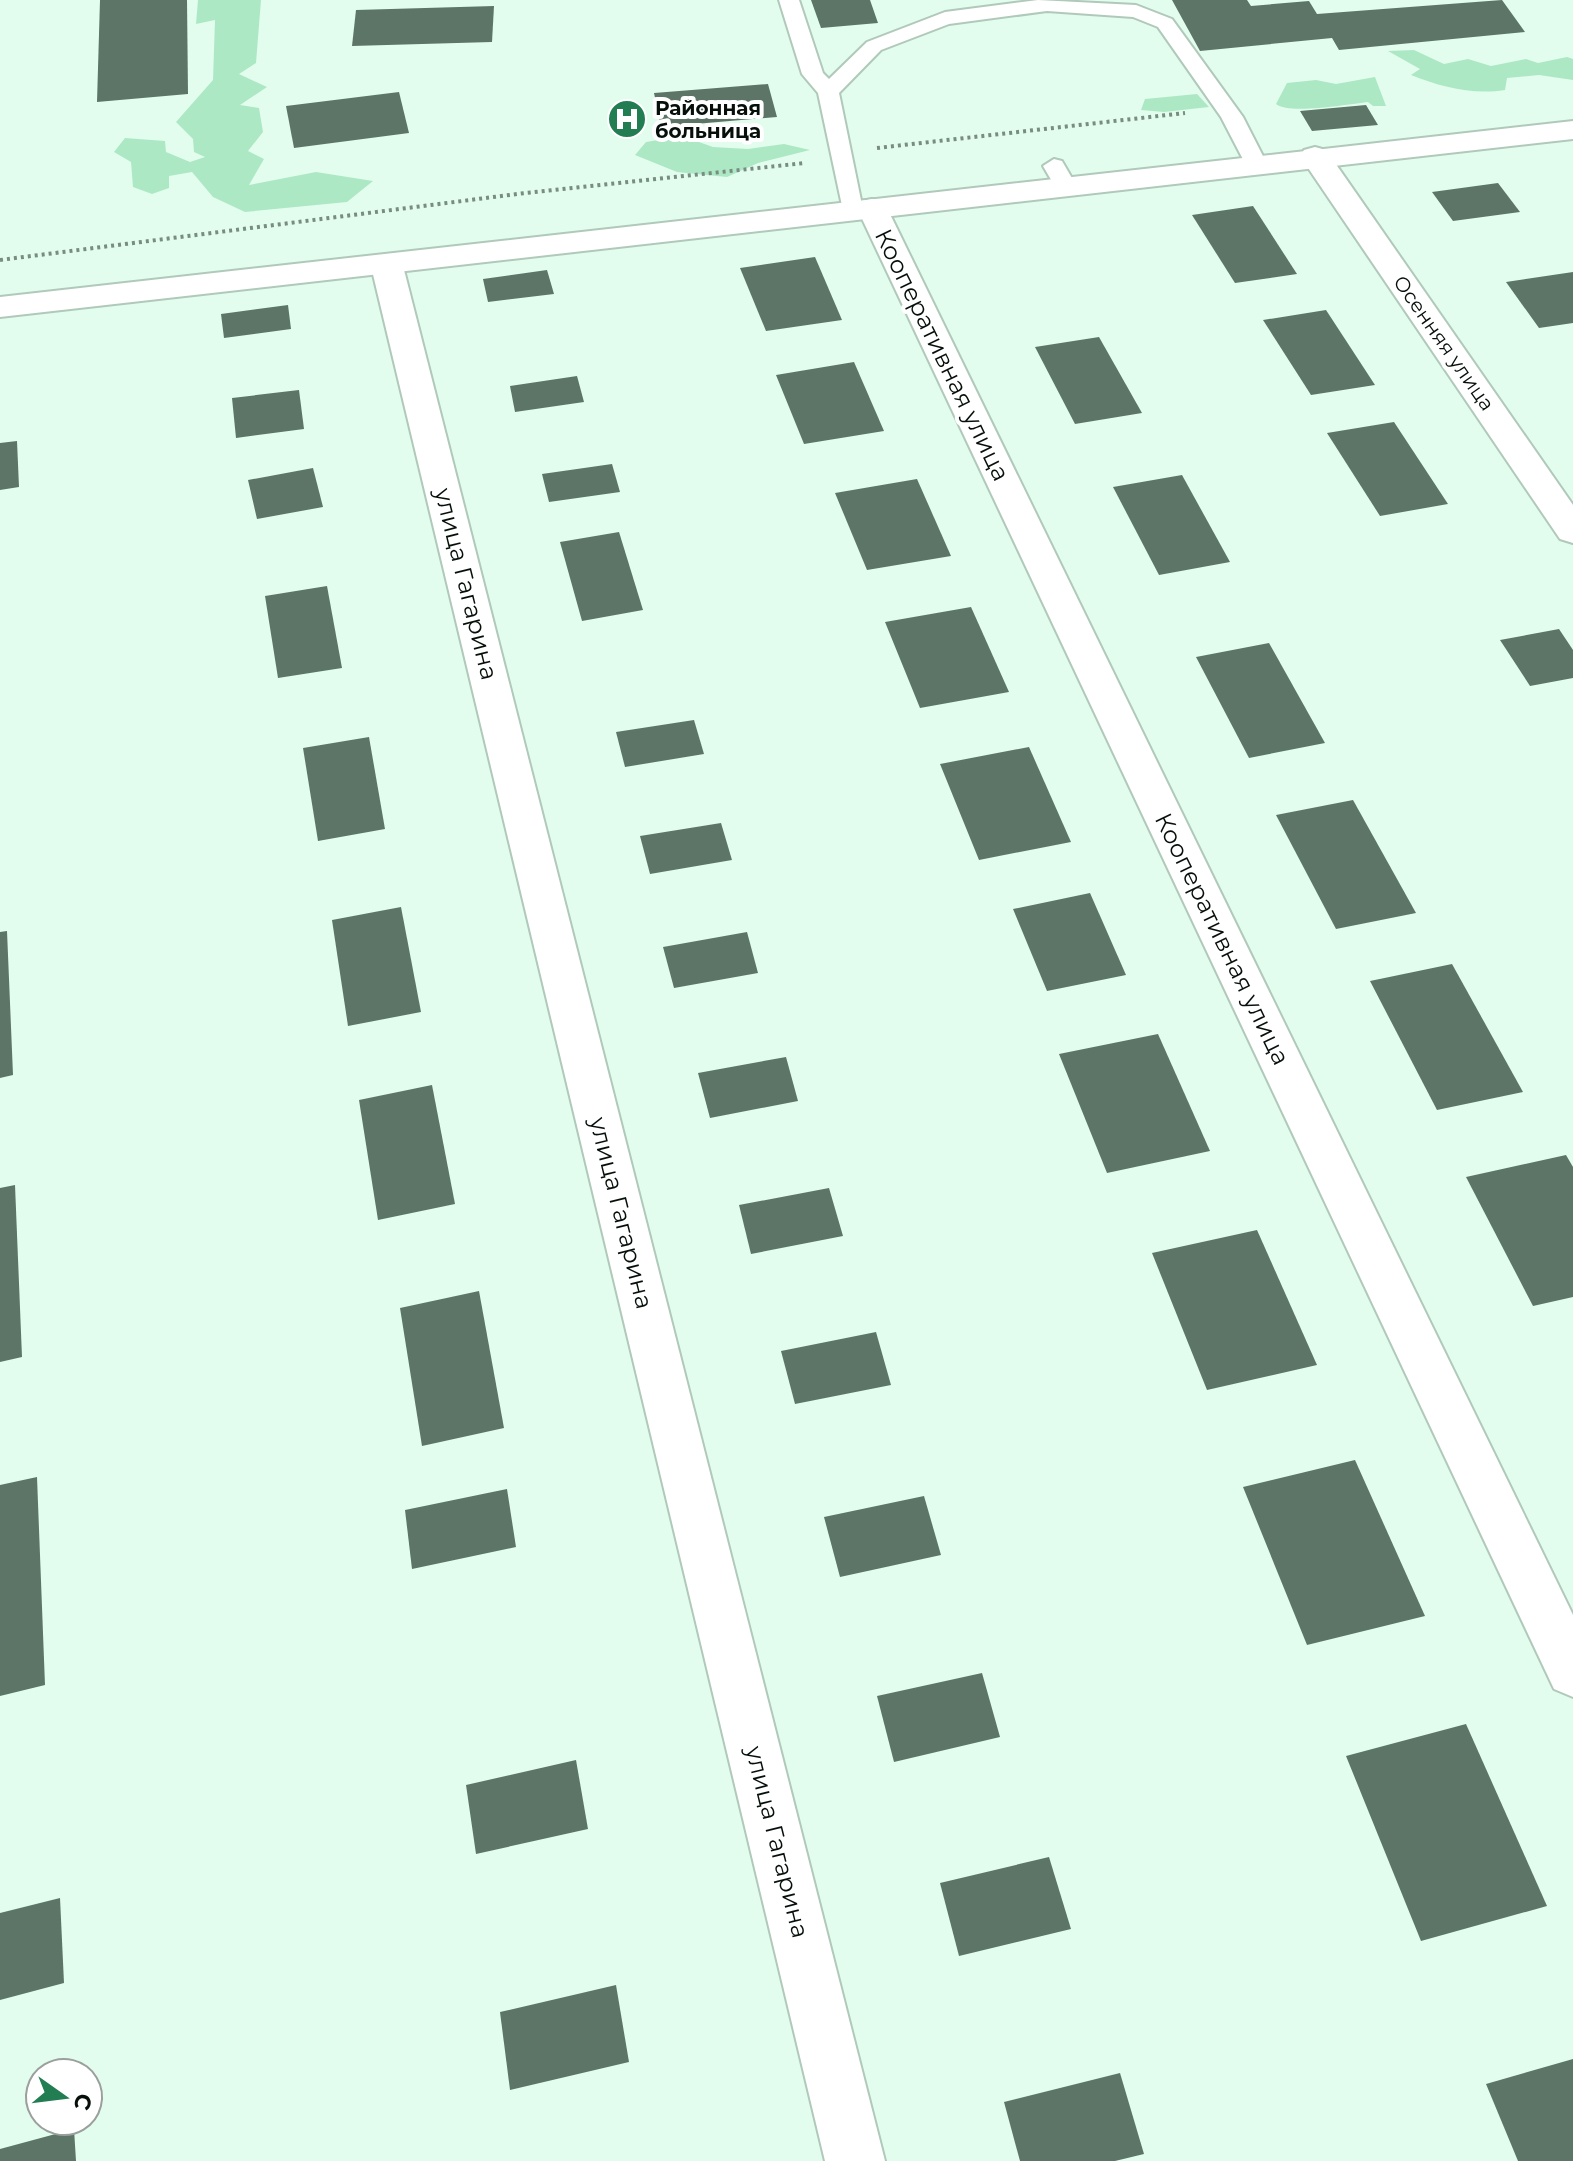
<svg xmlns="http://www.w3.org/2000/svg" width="1573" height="2161" font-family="Montserrat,sans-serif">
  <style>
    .green { fill: #ade8c5 }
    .building { fill: #5d7567 }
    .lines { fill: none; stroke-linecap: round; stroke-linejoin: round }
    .service-casing { stroke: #b0c9ba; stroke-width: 4 }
    .minor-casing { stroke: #b0c9ba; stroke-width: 4 }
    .tertiary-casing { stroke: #b0c9ba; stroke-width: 4 }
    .path { stroke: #798c81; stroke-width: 4; stroke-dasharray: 3 4; stroke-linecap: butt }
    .service { fill: #fff; fill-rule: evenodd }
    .minor { fill: #fff; fill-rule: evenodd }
    .tertiary { fill: #fff; fill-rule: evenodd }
    .labels { text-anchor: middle; stroke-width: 8; stroke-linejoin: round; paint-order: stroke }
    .far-poi-label { font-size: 20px; font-weight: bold; fill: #060f09; stroke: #fff; text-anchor: start }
    .far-street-label { font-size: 20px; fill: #060f09; stroke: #fff }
    .street-label { font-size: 24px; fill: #060f09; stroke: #fff }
  </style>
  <rect width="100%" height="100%" fill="#e2fded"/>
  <!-- green -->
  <g class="green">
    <path d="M198 0H261L256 63 239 74 267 87 240 105 259 108 263 132 248 151 264 159 249 185 316 172 373 181 347 202 245 212 213 197 192 172 169 176V188L152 194 133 187 131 162 114 152 125 138 165 141 166 152 190 162 205 157 194 152 193 139 176 122 213 80 215 20 196 24Z"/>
    <path d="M1414 50 1444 64 1468 59 1491 66 1526 59 1538 63 1567 57 1573 59V80L1539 75 1507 78 1505 90C1472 95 1441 87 1411 75L1420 69 1388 51Z"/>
    <path d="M1375 77 1386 106H1373L1368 102C1349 104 1289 115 1276 104L1287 83 1316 80 1336 84Z"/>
    <path d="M1197 94 1209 107 1164 112 1141 110 1145 99Z"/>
    <path d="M682 136 713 147 748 149 784 144 810 150 758 163 727 177 677 172 635 155 646 142Z"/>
  </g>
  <!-- building -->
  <g class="building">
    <path d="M100 0H187L188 94 97 102Z"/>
    <path d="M811 0H870L878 23 821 28Z"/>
    <path d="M1172 0H1247L1251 6 1309 1 1317 14 1502 0 1525 32 1339 50 1332 38 1200 51Z"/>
    <path d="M494 6 492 42 352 46 356 10Z"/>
    <path d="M768 84 777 117 661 127 654 93Z"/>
    <path d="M399 92 409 133 294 148 286 106Z"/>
    <path d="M1366 105 1378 125 1312 131 1300 111Z"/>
    <path d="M1498 183 1520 212 1453 221 1432 192Z"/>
    <path d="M1253 206 1297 274 1235 283 1192 215Z"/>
    <path d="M815 257 842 320 766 331 740 268Z"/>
    <path d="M547 270 554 294 488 302 483 279Z"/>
    <path d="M1573 272V323L1539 328 1506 282Z"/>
    <path d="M288 305 291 329 224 338 221 314Z"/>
    <path d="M1326 310 1375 385 1311 395 1263 320Z"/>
    <path d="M1099 337 1142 413 1075 424 1035 347Z"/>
    <path d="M854 362 884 431 804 444 776 375Z"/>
    <path d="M577 376 584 402 515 412 510 386Z"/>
    <path d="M299 390 304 429 236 438 232 398Z"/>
    <path d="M1394 422 1448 504 1380 516 1327 433Z"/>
    <path d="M17 441 19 487 0 490V443Z"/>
    <path d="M612 464 620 492 549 502 542 474Z"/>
    <path d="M313 468 323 507 257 519 248 480Z"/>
    <path d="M1182 475 1230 562 1159 575 1113 487Z"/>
    <path d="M917 479 951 556 867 570 835 493Z"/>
    <path d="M619 532 643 610 582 621 560 542Z"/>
    <path d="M327 586 342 668 278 678 265 596Z"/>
    <path d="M971 607 1009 692 920 708 885 622Z"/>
    <path d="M1559 629 1573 650V678L1530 686 1500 640Z"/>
    <path d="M1269 643 1325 743 1249 758 1196 657Z"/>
    <path d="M694 720 704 754 625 767 616 732Z"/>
    <path d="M369 737 385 829 318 841 303 748Z"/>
    <path d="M1029 747 1071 842 979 860 940 764Z"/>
    <path d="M1353 800 1416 913 1336 929 1276 815Z"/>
    <path d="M721 823 732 860 650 874 640 836Z"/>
    <path d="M1090 893 1126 975 1047 991 1013 909Z"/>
    <path d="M401 907 421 1012 348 1026 332 920Z"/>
    <path d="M7 931 13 1075 0 1078V932Z"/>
    <path d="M747 932 758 973 674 988 663 947Z"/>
    <path d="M1452 964 1523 1092 1437 1110 1370 981Z"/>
    <path d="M1158 1034 1210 1151 1107 1173 1059 1054Z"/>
    <path d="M786 1057 798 1101 710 1118 698 1073Z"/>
    <path d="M432 1085 455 1204 378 1220 359 1100Z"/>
    <path d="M1566 1155 1573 1167V1297L1533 1306 1466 1177Z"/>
    <path d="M15 1185 22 1357 0 1362V1188Z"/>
    <path d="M829 1188 843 1236 751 1254 739 1205Z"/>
    <path d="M1257 1230 1317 1365 1207 1390 1152 1253Z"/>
    <path d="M479 1291 504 1428 422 1446 400 1308Z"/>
    <path d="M876 1332 891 1385 795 1404 781 1351Z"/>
    <path d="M1355 1460 1425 1616 1307 1645 1243 1487Z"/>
    <path d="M37 1477 45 1685 0 1696V1485Z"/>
    <path d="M507 1489 516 1547 412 1569 405 1510Z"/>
    <path d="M924 1496 941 1555 840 1577 824 1517Z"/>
    <path d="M982 1673 1000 1737 894 1762 877 1696Z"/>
    <path d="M1466 1724 1547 1906 1421 1941 1346 1756Z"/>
    <path d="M576 1760 588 1829 476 1854 466 1785Z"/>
    <path d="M1049 1857 1071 1929 959 1956 940 1883Z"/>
    <path d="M60 1898 64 1983 0 2000V1913Z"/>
    <path d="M616 1985 629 2062 510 2090 500 2012Z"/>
    <path d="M1573 2059V2161H1518L1486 2084Z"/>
    <path d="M1120 2073 1144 2154 1115 2161H1020L1004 2102Z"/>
    <path d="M74 2129 76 2161H0V2149Z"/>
  </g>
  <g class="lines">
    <!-- service casing -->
    <g class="service-casing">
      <g id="service">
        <path d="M779 0H799L823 73 829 79 867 42 945 12 1038 0 1136 5 1172 19 1243 117 1266 162 1263 167H1247L1221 117 1158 27 1133 17 1047 11 949 24 881 50 839 93 863 210 860 215H844L818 93 802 74Z"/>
        <path d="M1054 159 1062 161 1076 185 1073 190 1065 192 1057 190 1043 166Z"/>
      </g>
    </g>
    <!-- minor casing -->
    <g class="minor-casing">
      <g id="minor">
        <path d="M1315 147 1326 150 1573 505V543L1560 539 1300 156 1304 150Z"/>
        <path d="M872 199 883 201 887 208 1573 1615V1697L1554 1689 857 208 861 201Z"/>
        <path d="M387 256 398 259 403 266 885 2161H825L371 266 376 259Z"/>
      </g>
    </g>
    <!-- tertiary casing -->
    <g class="tertiary-casing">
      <path id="tertiary" d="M1573 121V139L0 317V297Z"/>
    </g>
    <!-- path -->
    <g class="path">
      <path d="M877 148 1185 113"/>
      <path d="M0 260 517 194 805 163"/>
    </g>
    <!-- service -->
    <use href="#service" class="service"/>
    <!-- minor -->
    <use href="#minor" class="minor"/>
    <!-- tertiary -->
    <use href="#tertiary" class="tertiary"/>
  </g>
  <!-- icons -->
  <defs>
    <g id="hospital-disc" transform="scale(2)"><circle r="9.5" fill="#227d53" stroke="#fff"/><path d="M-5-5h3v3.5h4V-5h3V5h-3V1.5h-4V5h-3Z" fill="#fff"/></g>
  </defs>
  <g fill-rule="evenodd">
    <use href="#hospital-disc" x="627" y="119"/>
  </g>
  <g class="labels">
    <!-- far-poi labels -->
    <g class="far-poi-label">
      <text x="655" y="115">Районная<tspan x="655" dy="23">больница</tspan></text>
    </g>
    <!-- far-street labels -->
    <g class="far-street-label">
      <text transform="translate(1444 343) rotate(55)" y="7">Осенняя улица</text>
    </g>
    <!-- street labels -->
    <g class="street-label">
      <text transform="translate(942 355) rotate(64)" y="8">Кооперативная улица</text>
      <text transform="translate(466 584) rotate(76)" y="8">улица Гагарина</text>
      <text transform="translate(1222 939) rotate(64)" y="8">Кооперативная улица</text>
      <text transform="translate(621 1213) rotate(76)" y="8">улица Гагарина</text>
      <text transform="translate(777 1842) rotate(76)" y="8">улица Гагарина</text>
    </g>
  </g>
  <!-- north arrow -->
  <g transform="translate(64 2097) rotate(104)"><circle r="38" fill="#ffffff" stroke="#9b9f9d" stroke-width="2"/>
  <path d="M0-6L14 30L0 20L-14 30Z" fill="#227d53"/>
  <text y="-12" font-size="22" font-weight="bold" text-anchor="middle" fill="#060f09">С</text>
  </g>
</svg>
